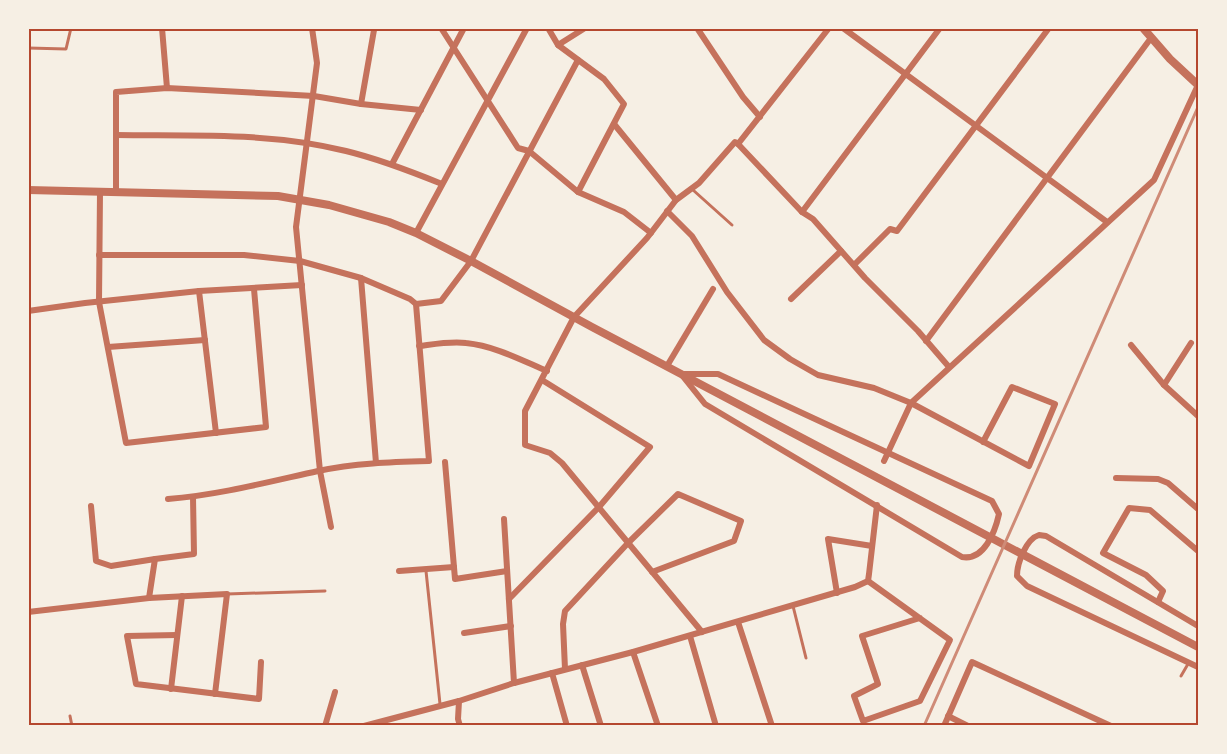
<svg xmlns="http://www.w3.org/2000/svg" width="1227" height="754" font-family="Rubik,sans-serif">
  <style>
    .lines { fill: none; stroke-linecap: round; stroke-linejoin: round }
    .service { stroke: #c5725c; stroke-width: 3 }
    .minor { stroke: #c5725c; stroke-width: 6 }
    .tertiary { stroke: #c5725c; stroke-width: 8 }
    .rail { stroke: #cf8b77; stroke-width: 3 }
    .neatline { fill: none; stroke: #b5482f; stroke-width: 2 }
  </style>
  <rect width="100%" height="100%" fill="#f6efe4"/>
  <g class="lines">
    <!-- service -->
    <g class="service">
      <path d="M28 48 66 49 71 28"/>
      <path d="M693 190 732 225"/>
      <path d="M426 571 440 704"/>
      <path d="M227 594 325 591"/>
      <path d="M793 606 806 658"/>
      <path d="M1181 676 1188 664"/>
      <path d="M70 716 72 726"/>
    </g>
    <!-- minor -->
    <g class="minor">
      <path d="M162 28 167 88"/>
      <path d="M312 28 317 63 296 227 320 471 331 527"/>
      <path d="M441 28 518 148 529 151 578 192 624 212 651 233"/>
      <path d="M548 28 558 45 604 79 624 104 578 192"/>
      <path d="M697 28 743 97 760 117"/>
      <path d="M843 28 1107 222"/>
      <path d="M558 45 585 28"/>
      <path d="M361 104 374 30 376 28"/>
      <path d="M614 124 676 200"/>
      <path d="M116 135C193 136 271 132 346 151 379 159 410 171 442 184"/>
      <path d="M738 144 802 212 813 219 865 278 918 331 949 367"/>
      <path d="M392 164 464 28"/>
      <path d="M100 192 99 302 126 443 266 427 254 289"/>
      <path d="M116 193V92L167 88 314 96 361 104 421 110"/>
      <path d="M667 211 692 236 727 292 764 340 790 359 818 375 874 388 911 403 1029 466 1055 404 1012 387 983 442"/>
      <path d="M802 212 940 28"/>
      <path d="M416 233 527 28"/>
      <path d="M99 255H244L300 261 361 278 410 299 416 304 429 461C392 462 354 463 318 471 268 482 218 495 168 499"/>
      <path d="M854 265 890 229 897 231 1049 28"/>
      <path d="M361 278 376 463"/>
      <path d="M199 291 216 433"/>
      <path d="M791 299 841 251"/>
      <path d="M416 304 441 301 471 261 578 60"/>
      <path d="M28 311 85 303 199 291 302 285"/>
      <path d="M926 341 1151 38"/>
      <path d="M1131 345 1164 385 1198 416"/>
      <path d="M419 346C435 344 451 341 466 343 495 346 521 360 547 371"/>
      <path d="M108 347 205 340"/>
      <path d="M667 366 713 289"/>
      <path d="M681 374H718L992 501 999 514C995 532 984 561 962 557L705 404Z"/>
      <path d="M1164 385 1191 343"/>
      <path d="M884 461 911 403 1154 180 1198 85"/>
      <path d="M445 462 455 579 507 571"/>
      <path d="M1116 478 1158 479 1168 483 1198 509"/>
      <path d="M91 506 96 561 111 566 155 559"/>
      <path d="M504 519 514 683"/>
      <path d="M399 571 454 567"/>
      <path d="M868 581 950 640 920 701 863 721 854 696 878 684 862 636 920 618"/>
      <path d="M837 593 828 539 872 546"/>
      <path d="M149 598 155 559 194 554 193 497"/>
      <path d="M509 599 599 507 650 447 542 380"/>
      <path d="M1158 602 1163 591 1146 575 1103 553 1129 508 1150 510 1198 551"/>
      <path d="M28 612 149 598 227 594 215 694"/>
      <path d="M738 622 772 726"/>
      <path d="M1198 626 1046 536 1039 535C1026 539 1017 563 1017 576L1027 586 1198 667"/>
      <path d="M702 632 562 463 550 453 525 445V411L574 317 647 238 676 200 699 183 735 142 738 144 829 28"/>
      <path d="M464 633 511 626"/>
      <path d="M177 635 127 636 136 684 259 699 261 662"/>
      <path d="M690 636 716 726"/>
      <path d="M633 652 658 726"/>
      <path d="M582 665 601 726"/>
      <path d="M565 669 563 624 565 611 628 543 678 494 741 521 734 541 652 572"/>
      <path d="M552 673 567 726"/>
      <path d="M171 689 182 596"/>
      <path d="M459 701 458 719 460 726"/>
      <path d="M948 716 968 726"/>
      <path d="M325 726 335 692"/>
      <path d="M364 726 459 701 514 683 633 652 855 587 868 581 869 574 877 505"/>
      <path d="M944 726 972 662 1111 726"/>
    </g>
    <!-- tertiary -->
    <g class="tertiary">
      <path d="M1143 28 1170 59 1198 85"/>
      <path d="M28 190 278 196 329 205 389 222 416 233 471 261 592 327 1198 647"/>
    </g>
    <!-- rail -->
    <path class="rail" d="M924 726 1198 107"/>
  </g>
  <!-- border -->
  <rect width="1227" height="754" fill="none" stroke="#f6efe4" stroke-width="60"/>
  <rect x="30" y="30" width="1167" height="694" class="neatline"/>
</svg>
